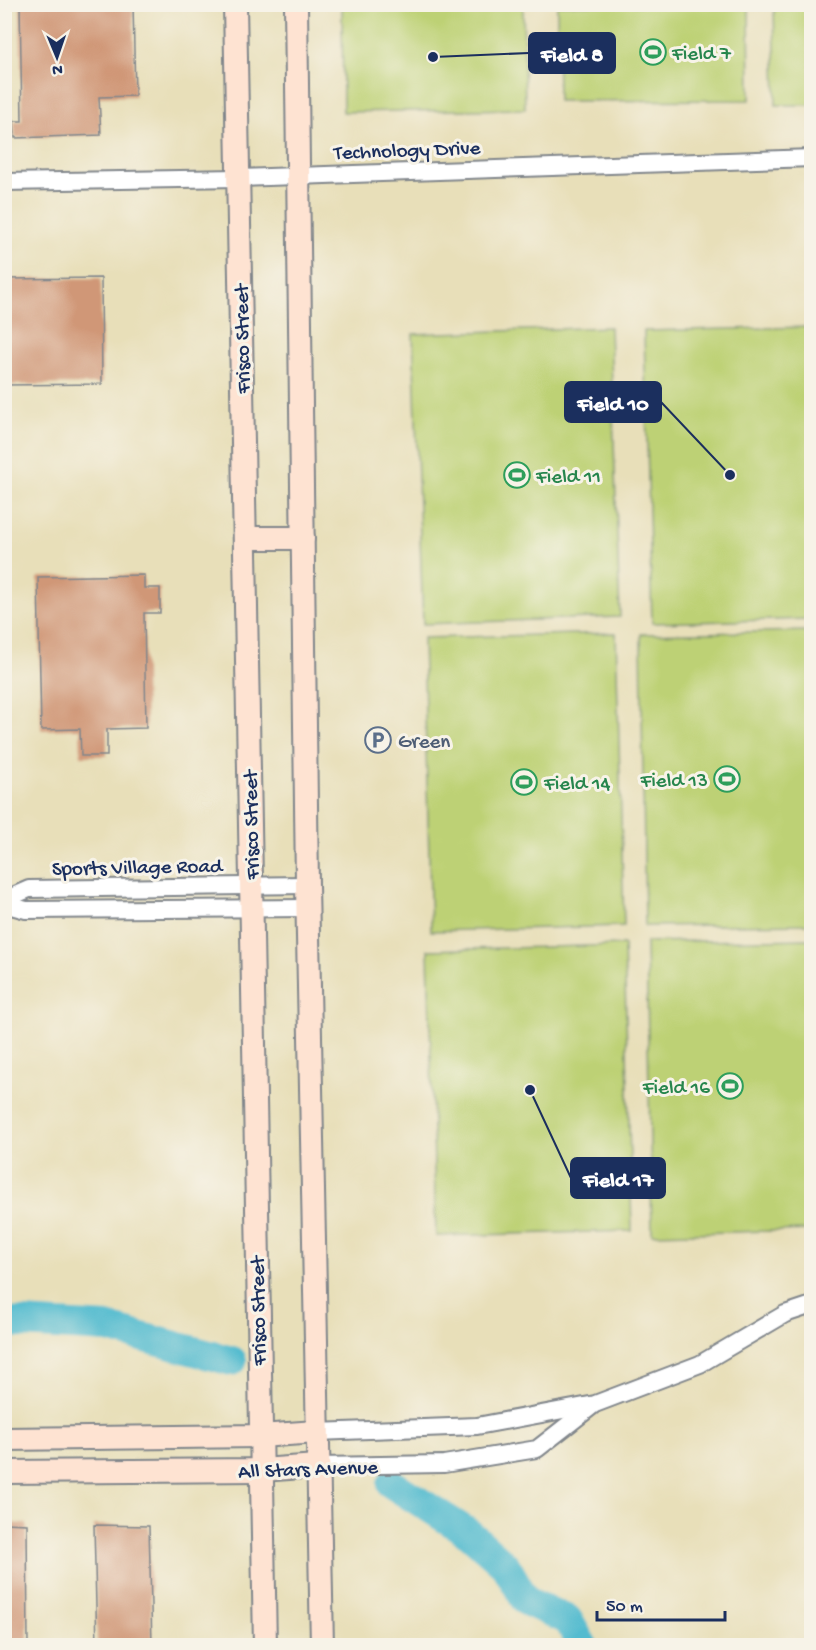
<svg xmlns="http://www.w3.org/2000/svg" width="816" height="1650" font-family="'Gochi Hand',sans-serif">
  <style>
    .green { fill: #bdd174; stroke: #6c8069; stroke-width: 1.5 }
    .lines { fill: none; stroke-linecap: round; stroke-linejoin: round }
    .river { stroke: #52bbcf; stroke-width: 30 }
    .building { fill: #d09777 }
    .street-casing { stroke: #82878c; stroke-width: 20 }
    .secondary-casing { stroke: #82878c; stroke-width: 26 }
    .street { stroke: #fff; stroke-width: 16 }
    .secondary { stroke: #fee3d2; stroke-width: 22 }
    .labels { text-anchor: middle; stroke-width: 6; stroke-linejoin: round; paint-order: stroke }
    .leisure-label { font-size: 21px; fill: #27864d; stroke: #f7f3e8; text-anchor: start }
    .street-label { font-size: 21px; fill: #1b2f5e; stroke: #f7f3e8 }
    .service-label { font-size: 21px; fill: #4e5e75; stroke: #f7f3e8; text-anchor: start }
    .leader { fill: none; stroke: #1b2f5e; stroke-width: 2 }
    .callout-dot { fill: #1b2f5e; stroke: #f7f3e8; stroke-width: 2 }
    .callout { fill: #1b2f5e; stroke: #1b2f5e; stroke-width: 2 }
    .callout-label { font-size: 22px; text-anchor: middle; font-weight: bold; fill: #fff }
  </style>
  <rect width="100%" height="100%" fill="#f7f3e8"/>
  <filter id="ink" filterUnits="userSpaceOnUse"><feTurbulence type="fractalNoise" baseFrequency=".0167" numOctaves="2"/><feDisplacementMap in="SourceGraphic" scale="12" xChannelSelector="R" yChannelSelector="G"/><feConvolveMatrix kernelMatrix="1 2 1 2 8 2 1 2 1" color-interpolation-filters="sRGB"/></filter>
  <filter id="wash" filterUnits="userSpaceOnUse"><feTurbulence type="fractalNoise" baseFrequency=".008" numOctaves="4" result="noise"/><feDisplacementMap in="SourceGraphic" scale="24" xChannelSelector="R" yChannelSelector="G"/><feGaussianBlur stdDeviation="1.35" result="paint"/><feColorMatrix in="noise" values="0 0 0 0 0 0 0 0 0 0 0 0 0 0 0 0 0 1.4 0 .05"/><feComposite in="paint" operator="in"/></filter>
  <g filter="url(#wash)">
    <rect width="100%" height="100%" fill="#e8dfb9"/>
    <!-- green -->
    <g class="green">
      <path d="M342 5H523L525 109 343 112Z"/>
      <path d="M557 5H749L750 100 558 101Z"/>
      <path d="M774 5H811V105H776Z"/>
      <path d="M610 327 620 617 423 624 413 334Z"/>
      <path d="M811 327V619L652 623 644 331Z"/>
      <path d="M811 631V924L645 926 641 634Z"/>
      <path d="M616 633 624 926 431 931 423 638Z"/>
      <path d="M811 939V1230L652 1234 646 942Z"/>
      <path d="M624 945 632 1231 436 1236 428 950Z"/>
    </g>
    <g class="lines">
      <!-- river -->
      <g class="river">
        <path d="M4 1322 108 1328 232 1361"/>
        <path d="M392 1484 470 1534 506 1566 526 1601 568 1620 583 1646"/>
      </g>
    </g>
    <g id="blocks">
      <!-- building -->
      <g class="building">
        <path d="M20 4H133L135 96 99 97 101 135 15 138 14 121H22Z"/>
        <path d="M101 278 102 384 4 385V279Z"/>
        <path d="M144 575V588H160V613H144L146 728 107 729V756H81L80 729 41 730 38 577Z"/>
        <path d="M4 1523 27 1524 28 1646H4Z"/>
        <path d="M94 1525 149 1526 152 1646H97Z"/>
      </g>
    </g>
  </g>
  <g filter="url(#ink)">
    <use href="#blocks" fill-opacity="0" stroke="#82878c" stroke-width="1.5"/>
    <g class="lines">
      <!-- street casing -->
      <g class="street-casing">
        <g id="street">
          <path d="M4 182 238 178 812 158"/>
          <path d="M4 900 29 889 307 885"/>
          <path d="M4 904 26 910 308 908"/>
          <path d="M316 1432 477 1426 595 1404 700 1364 785 1314 812 1305"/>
          <path d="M317 1466 444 1464 537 1449 592 1406"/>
        </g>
      </g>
      <!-- secondary casing -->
      <g class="secondary-casing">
        <g id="secondary">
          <path d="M235 4 265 1646"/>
          <path d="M296 4 307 885 322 1646"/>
          <path d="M246 538H303"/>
          <path d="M4 1439 260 1436 316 1432"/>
          <path d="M4 1472 261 1470 317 1466"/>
        </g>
      </g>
      <!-- street -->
      <use href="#street" class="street"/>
      <!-- secondary -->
      <use href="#secondary" class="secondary"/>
    </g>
  </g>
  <!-- icons -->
  <defs>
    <g id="stadium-ring" transform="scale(1.35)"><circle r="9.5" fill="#f7f3e8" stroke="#2e9e5b" stroke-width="1.5"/><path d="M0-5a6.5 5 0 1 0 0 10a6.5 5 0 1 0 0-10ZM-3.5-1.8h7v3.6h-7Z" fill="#2e9e5b"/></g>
    <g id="parking-ring" transform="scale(1.35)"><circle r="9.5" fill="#f7f3e8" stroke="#5c6f8a" stroke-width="1.5"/><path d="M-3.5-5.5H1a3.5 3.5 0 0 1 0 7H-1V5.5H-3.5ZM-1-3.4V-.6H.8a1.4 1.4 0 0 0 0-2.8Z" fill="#5c6f8a"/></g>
  </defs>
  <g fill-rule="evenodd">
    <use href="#stadium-ring" x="653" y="52"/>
    <use href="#stadium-ring" x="517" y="475"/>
    <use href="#parking-ring" x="378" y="740"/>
    <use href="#stadium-ring" x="727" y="779"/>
    <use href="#stadium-ring" x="524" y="782"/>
    <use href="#stadium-ring" x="730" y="1086"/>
  </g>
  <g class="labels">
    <!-- leisure labels -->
    <g class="leisure-label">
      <text x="672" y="59">Field 7</text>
      <text x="536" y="482">Field 11</text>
      <text x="708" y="786" text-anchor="end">Field 13</text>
      <text x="544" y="789">Field 14</text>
      <text x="710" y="1093" text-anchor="end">Field 16</text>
    </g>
    <!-- street labels -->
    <g class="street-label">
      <text transform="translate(407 149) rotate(-2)" y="7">Technology Drive</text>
      <text transform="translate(241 339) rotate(-91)" y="7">Frisco Street</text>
      <text transform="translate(250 825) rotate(-91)" y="7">Frisco Street</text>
      <text transform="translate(137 866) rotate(-1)" y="7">Sports Village Road</text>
      <text transform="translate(257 1311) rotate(-91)" y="7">Frisco Street</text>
      <text transform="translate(308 1468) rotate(-2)" y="7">All Stars Avenue</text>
    </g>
    <!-- service labels -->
    <g class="service-label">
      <text x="398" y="747">Green</text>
    </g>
  </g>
  <!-- callouts -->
  <path class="leader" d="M433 57L529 53M730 475L661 402M530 1090L571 1178"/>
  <g class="callout-dot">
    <circle cx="433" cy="57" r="6"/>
    <circle cx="730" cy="475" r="6"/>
    <circle cx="530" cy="1090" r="6"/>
  </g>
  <g class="callout">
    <rect x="529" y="33" width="86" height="40" rx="6"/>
    <rect x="565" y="382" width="96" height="40" rx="6"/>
    <rect x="571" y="1158" width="94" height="40" rx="6"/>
  </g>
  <g class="callout-label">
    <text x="572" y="61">Field 8</text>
    <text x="613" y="410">Field 10</text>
    <text x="618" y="1186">Field 17</text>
  </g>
  <!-- margin -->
  <rect width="816" height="1650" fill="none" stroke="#f7f3e8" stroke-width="24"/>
  <!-- north arrow -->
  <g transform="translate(57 57) rotate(178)" stroke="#f7f3e8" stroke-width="4.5" paint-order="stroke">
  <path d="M0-4.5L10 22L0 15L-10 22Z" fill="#1b2f5e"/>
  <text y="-9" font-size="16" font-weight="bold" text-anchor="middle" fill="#1b2f5e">N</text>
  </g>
  <!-- scale -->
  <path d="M597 1611v9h128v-9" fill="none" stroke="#1b2f5e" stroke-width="3"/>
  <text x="606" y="1611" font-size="18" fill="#1b2f5e" stroke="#f7f3e8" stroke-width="4.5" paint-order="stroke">50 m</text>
</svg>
